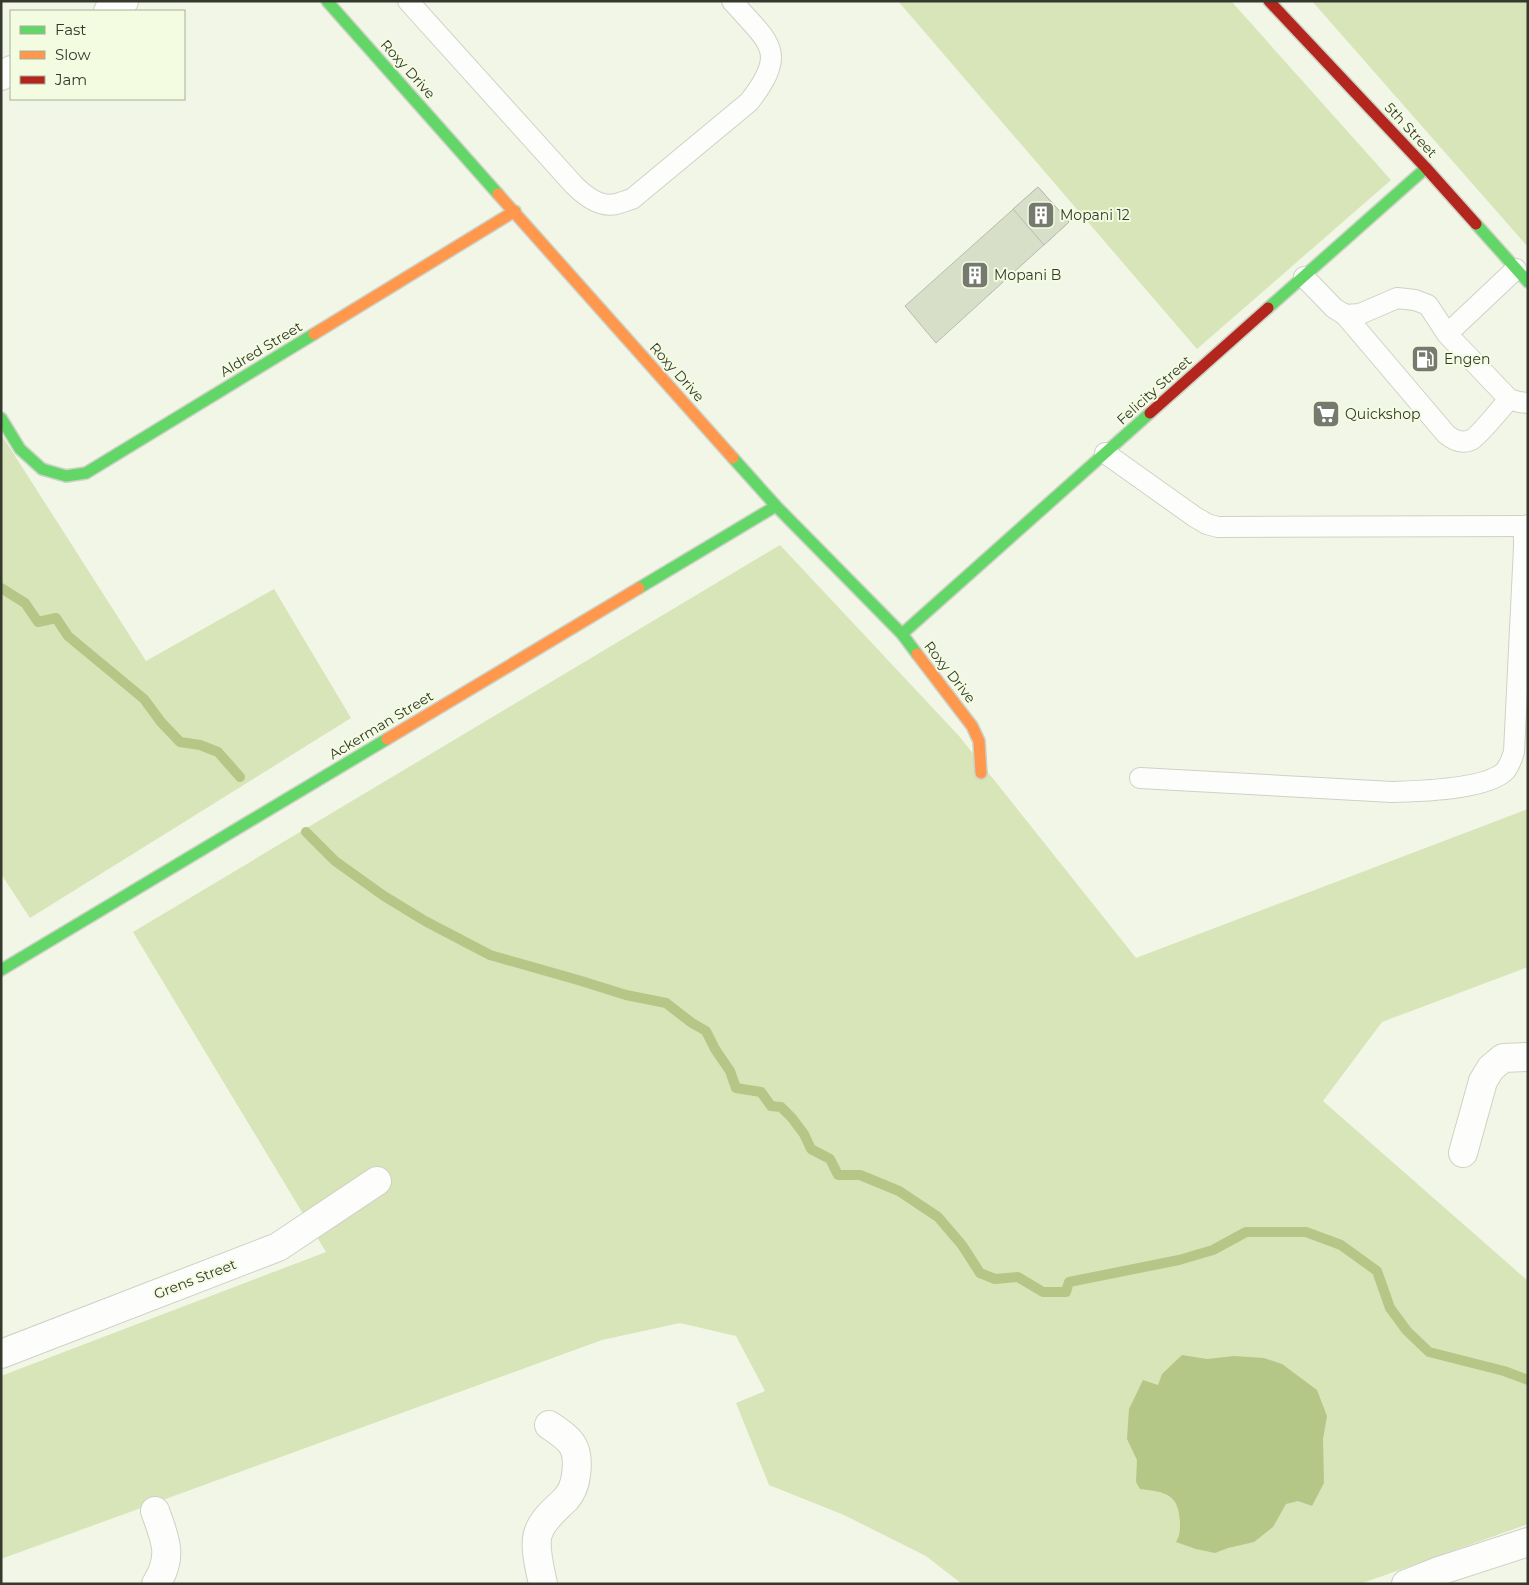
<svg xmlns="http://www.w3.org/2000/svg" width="1529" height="1585" font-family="Montserrat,sans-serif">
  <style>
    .green { fill: #d7e5b8 }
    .water { fill: #b4c786 }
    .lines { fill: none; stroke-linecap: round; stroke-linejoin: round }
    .stream { stroke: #b4c786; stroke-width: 10 }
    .building { fill: #d8dfc8; stroke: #b7bbaf }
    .lane-casing { stroke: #cdd2c6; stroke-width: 22 }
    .street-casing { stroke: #cdd2c6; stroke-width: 30 }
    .fast-casing { stroke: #cdd2c6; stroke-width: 14 }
    .slow-casing { stroke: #cdd2c6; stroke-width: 14 }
    .jam-casing { stroke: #cdd2c6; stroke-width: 14 }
    .lane { stroke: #fdfefb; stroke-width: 20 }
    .street { stroke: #fdfefb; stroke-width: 28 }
    .fast { stroke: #63d668; stroke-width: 11 }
    .slow { stroke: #ff974d; stroke-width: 11 }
    .jam { stroke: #b3261e; stroke-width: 11 }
    .labels { text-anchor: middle; stroke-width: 4; stroke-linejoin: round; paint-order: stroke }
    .street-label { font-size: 14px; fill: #34382d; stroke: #f3fce1 }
    .poi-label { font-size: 14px; fill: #34382d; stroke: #f3fce1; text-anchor: start }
  </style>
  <rect width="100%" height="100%" fill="#f1f6e7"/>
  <!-- green -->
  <g class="green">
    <path d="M898 1H1231L1391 180 1197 349Z"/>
    <path d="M1312 1H1528V247Z"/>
    <path d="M1 434 146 661 274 589 351 718 30 918 1 874Z"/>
    <path d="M780 545 959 736 1136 958 1528 809V967L1382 1022 1323 1101 1528 1281V1524L1360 1584H962L926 1556 844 1515 769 1485 736 1403 765 1391 736 1336 680 1323 602 1340 1 1559V1376L326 1252 133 932Z"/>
  </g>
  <!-- water -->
  <path class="water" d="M1182 1355 1207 1359 1234 1356 1264 1358 1282 1364 1317 1390 1327 1416 1323 1439 1324 1483 1312 1506 1298 1501 1286 1504 1273 1527 1254 1542 1228 1548 1215 1553 1196 1549 1176 1542C1180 1535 1180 1531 1180 1523 1179 1494 1166 1492 1140 1489L1136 1482 1137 1460 1127 1439 1129 1409 1143 1380 1158 1385 1162 1374Z"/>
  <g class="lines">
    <!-- stream -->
    <g class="stream">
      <path d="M1 588 25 603 38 622 56 618 68 636 144 699 161 722 180 742 200 745 218 752 240 777"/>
      <path d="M306 832 335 861 384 896 425 921 490 955 578 980 626 995 666 1003 692 1023 706 1031 715 1049 730 1071 736 1088 761 1092 771 1106 781 1107 792 1118 804 1134 811 1149 830 1159 838 1175H860L899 1191 938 1217 962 1245 980 1273 995 1279 1018 1277 1043 1292H1066L1069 1282 1179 1260 1213 1250 1246 1232H1306L1341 1245 1377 1271 1390 1308 1407 1331 1429 1352 1504 1371 1528 1380"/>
    </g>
  </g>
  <!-- building -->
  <g class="building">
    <path d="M1038 187 1069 222 936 343 905 306Z"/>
    <path d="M1038 187 1069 222 1044 245 1013 209Z"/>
  </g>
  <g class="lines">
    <!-- lane casing -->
    <g class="lane-casing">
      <g id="lane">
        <path d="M408 1 574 185C585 196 600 208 616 204 621 203 627 200 632 199L749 102C789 51 769 43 732 1"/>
        <path d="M1304 277 1334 308 1345 315 1360 314 1397 298 1415 300 1428 305 1447 334 1509 399 1519 402 1528 403"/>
        <path d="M1345 315 1446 434C1453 440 1462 444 1471 440 1478 437 1503 406 1509 399"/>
        <path d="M1447 334 1516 269"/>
        <path d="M1105 453 1195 517 1207 524 1218 527 1527 526"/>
        <path d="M1140 778 1392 792C1418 791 1488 790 1506 770 1510 764 1512 759 1514 752L1524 547V535L1528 525"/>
      </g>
    </g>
    <!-- street casing -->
    <g class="street-casing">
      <g id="street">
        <path d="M108 11 124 1"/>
        <path d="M1 76 11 70"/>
        <path d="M1463 1153 1483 1081 1491 1068 1503 1058 1528 1057"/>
        <path d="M1 1354 278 1247 377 1181"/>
        <path d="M155 1511C165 1539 174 1556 156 1584"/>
        <path d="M543 1584C540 1569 533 1544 539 1531 544 1518 556 1509 566 1499 572 1492 575 1484 576 1475 580 1446 571 1440 549 1425"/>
        <path d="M1406 1584 1439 1571 1528 1542"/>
      </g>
    </g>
    <!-- fast casing -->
    <g class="fast-casing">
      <g id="fast">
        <path d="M327 1 498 194"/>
        <path d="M1476 224 1528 282"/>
        <path d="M1268 308 1426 168"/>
        <path d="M1 418 20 449 42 469 66 476 86 473 314 334"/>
        <path d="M733 458 776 506 902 634 917 654"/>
        <path d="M639 588 776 506"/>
        <path d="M902 634 1150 413"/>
        <path d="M1 970 387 739"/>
      </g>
    </g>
    <!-- slow casing -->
    <g class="slow-casing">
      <g id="slow">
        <path d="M498 194 733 458"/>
        <path d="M314 334 515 211"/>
        <path d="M917 654 972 726 979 741 981 773"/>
        <path d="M387 739 639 588"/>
      </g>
    </g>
    <!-- jam casing -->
    <g class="jam-casing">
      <g id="jam">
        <path d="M1269 1 1426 168 1476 224"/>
        <path d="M1150 413 1268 308"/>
      </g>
    </g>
    <!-- lane -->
    <use href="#lane" class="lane"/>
    <!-- street -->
    <use href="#street" class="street"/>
    <!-- fast -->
    <use href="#fast" class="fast"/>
    <!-- slow -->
    <use href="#slow" class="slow"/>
    <!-- jam -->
    <use href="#jam" class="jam"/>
  </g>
  <!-- icons -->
  <defs>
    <g id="building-square" transform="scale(1.4375)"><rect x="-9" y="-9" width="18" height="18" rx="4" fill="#767a6e" stroke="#f3fce1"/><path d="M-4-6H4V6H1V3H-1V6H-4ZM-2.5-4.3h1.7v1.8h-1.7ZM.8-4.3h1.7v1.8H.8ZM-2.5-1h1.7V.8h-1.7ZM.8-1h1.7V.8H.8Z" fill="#fff"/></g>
    <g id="fuel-square" transform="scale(1.4375)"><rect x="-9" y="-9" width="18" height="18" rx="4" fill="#767a6e" stroke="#f3fce1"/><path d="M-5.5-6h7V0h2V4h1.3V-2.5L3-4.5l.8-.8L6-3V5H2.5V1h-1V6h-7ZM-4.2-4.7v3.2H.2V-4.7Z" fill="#fff"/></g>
    <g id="supermarket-square" transform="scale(1.4375)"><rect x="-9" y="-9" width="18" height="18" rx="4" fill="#767a6e" stroke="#f3fce1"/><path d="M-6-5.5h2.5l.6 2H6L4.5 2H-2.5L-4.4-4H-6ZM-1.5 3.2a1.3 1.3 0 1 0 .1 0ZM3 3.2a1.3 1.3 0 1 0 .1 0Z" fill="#fff"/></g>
  </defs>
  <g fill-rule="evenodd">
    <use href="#building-square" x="1041" y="215"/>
    <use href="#building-square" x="975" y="275"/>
    <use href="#fuel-square" x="1425" y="359"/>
    <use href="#supermarket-square" x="1326" y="414"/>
  </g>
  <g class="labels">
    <!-- street labels -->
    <g class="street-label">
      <text transform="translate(408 69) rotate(48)" y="5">Roxy Drive</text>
      <text transform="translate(1411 130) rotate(47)" y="5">5th Street</text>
      <text transform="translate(261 349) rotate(-31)" y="5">Aldred Street</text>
      <text transform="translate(677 372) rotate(48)" y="5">Roxy Drive</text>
      <text transform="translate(1154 390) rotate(-42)" y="5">Felicity Street</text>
      <text transform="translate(950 672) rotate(52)" y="5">Roxy Drive</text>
      <text transform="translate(381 725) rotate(-31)" y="5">Ackerman Street</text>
      <text transform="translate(195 1279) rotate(-21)" y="5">Grens Street</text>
    </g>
    <!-- poi labels -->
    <g class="poi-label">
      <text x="1060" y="220">Mopani 12</text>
      <text x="994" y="280">Mopani B</text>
      <text x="1444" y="364">Engen</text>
      <text x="1345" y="419">Quickshop</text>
    </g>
  </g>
  <!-- border -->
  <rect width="1529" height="1585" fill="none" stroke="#34382d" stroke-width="5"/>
  <!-- legend -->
  <rect x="10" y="10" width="175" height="90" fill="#f3fce1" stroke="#a7ae99"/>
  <rect x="20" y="26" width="25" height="8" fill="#63d668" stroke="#a7ae99"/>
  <text x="55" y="35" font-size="15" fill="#34382d">Fast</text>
  <rect x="20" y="51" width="25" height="8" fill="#ff974d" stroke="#a7ae99"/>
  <text x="55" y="60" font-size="15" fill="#34382d">Slow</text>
  <rect x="20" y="76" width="25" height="8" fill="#b3261e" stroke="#a7ae99"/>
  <text x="55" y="85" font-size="15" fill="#34382d">Jam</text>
</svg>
